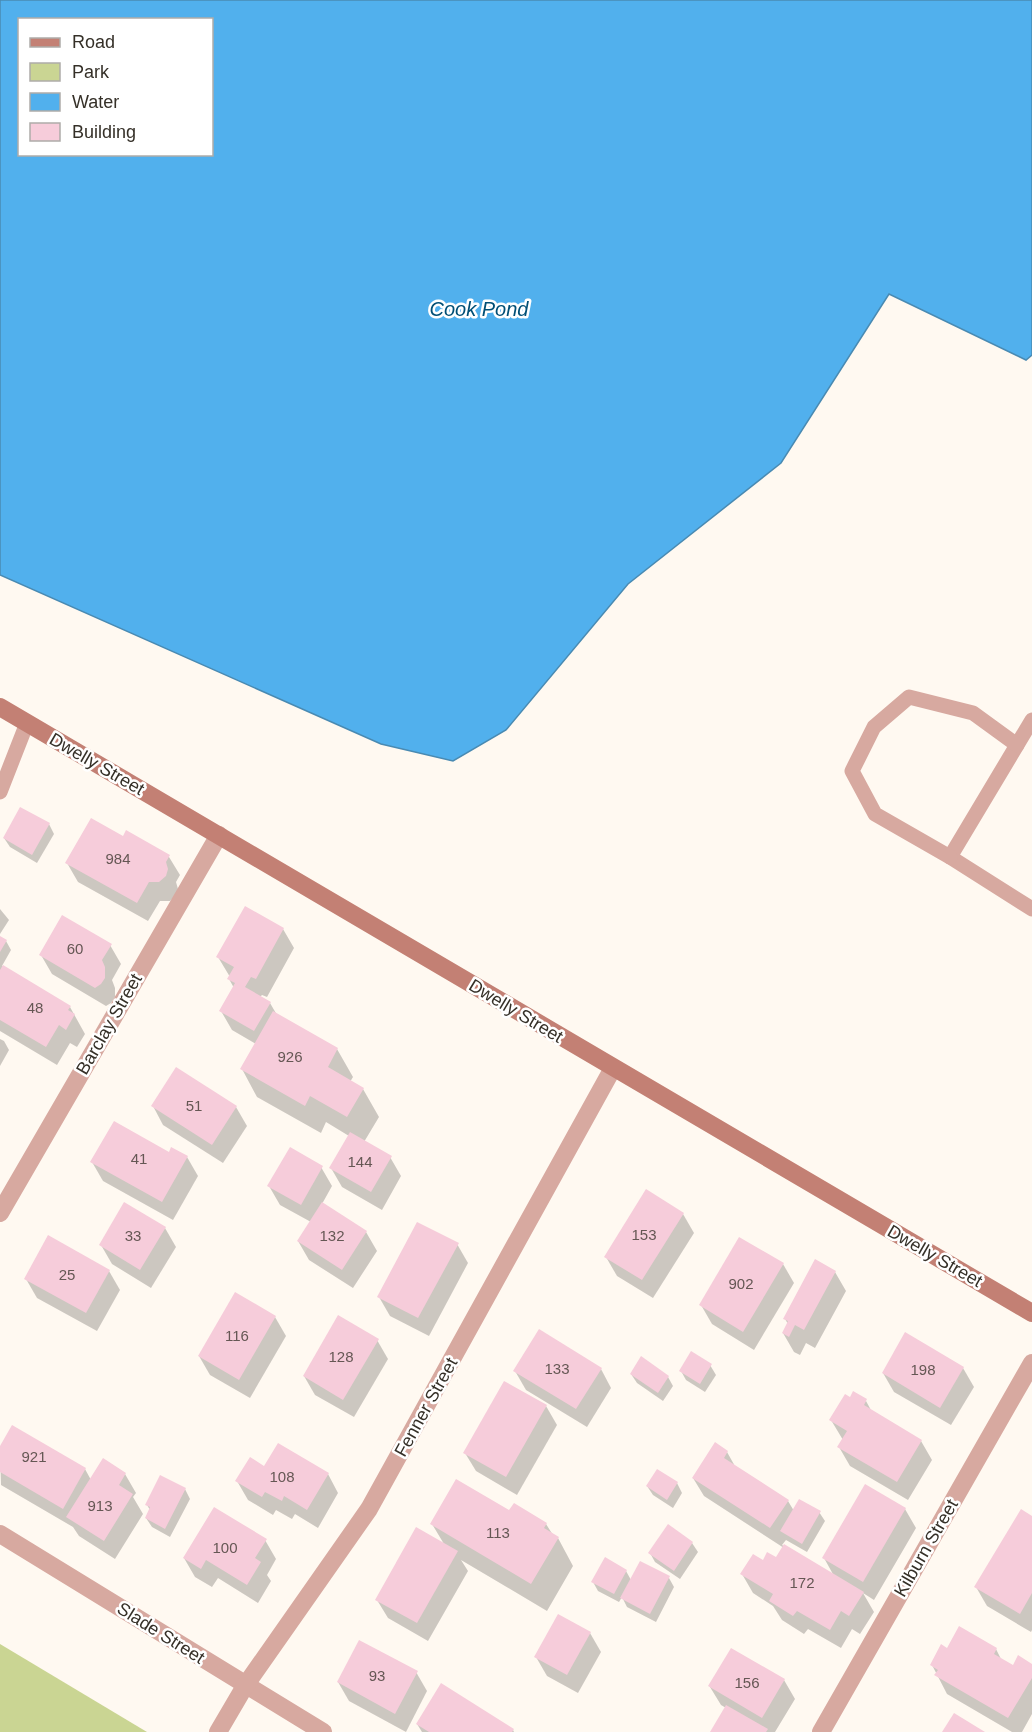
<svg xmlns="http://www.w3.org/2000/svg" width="1032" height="1732" font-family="Helvetica,sans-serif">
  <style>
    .green { fill: #cad593 }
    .water { fill: #51b0ed; stroke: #498ab2; stroke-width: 1.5; fill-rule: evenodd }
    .shadow { fill: #0003 }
    .building { fill: #f6ccda }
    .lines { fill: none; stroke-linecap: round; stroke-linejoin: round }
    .lane { stroke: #d7a9a0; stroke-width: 15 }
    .street { stroke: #d7a9a0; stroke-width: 18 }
    .secondary { stroke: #c38074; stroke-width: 18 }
    .labels { text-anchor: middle; stroke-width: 5; stroke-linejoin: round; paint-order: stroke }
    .number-label { font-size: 15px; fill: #655754 }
    .street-label { font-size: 18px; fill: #353028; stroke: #fff }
    .water-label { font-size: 20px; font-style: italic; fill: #004f76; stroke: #fff }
  </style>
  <rect width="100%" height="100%" fill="#fff9f1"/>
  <!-- green -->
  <path class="green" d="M0 1644 147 1732H0Z"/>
  <!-- water -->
  <path class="water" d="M0 0H1032V355L1026 360 889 294 781 463 628 584 506 730 453 761 381 744 0 575ZM20 20H212V154H20Z"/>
  <!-- shadow -->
  <g class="shadow">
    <path d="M49 824 54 834 37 863 10 847 4 838Z"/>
    <path d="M123 838 169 857 180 875 176 882 178 889 176 895 170 901H160L148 921 78 882 67 863Z"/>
    <path d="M0 909 9 920 0 934Z"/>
    <path d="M283 929 294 948 267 997 262 995 260 997 270 1003 277 1015 337 1049 353 1077 350 1082 363 1089 379 1117 364 1142 390 1157 401 1176 382 1210 342 1187 331 1168 349 1136 326 1122 321 1133 257 1097 242 1069 256 1044 232 1030 221 1011 234 988 229 979 230 977 218 957Z"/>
    <path d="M0 938 6 941 11 950 2 966 70 1007 85 1034 77 1047 70 1043 57 1065 0 1031Z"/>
    <path d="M110 945 121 964 112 980 115 988V997L111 1003 106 1006 52 974 41 955Z"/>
    <path d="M0 1039 4 1041 9 1050 0 1066Z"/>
    <path d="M153 1106 236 1107 247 1126 223 1163 163 1125Z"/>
    <path d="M169 1154 187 1157 198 1176 173 1220 103 1181 92 1162Z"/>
    <path d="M321 1167 332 1186 322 1204 366 1232 377 1251 353 1288 309 1260 298 1241 311 1222 280 1205 269 1186Z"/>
    <path d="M683 1214 694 1233 653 1298 617 1276 606 1257Z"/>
    <path d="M165 1228 176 1247 151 1288 112 1264 101 1245Z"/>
    <path d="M457 1244 468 1263 429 1336 390 1316 379 1297Z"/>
    <path d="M783 1264 794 1283 754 1350 712 1324 701 1305Z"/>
    <path d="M109 1271 120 1290 97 1331 37 1298 26 1279Z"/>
    <path d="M835 1272 846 1291 815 1348 806 1343 800 1355 794 1352 783 1333 788 1324 785 1319Z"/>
    <path d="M275 1317 286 1336 250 1398 210 1375 199 1356Z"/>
    <path d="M377 1340 388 1359 354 1417 315 1395 304 1376Z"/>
    <path d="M710 1365 716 1375 705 1392 686 1380 681 1371Z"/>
    <path d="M963 1368 974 1387 951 1425 894 1392 883 1373Z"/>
    <path d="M601 1369 611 1388 587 1427 526 1390 515 1371Z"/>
    <path d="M631 1374 668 1377 673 1386 663 1401 637 1383Z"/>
    <path d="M866 1401 872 1412 921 1441 932 1460 908 1500 850 1466 839 1447 843 1440 831 1420Z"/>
    <path d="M546 1406 557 1425 517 1495 476 1471 465 1453Z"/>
    <path d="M13 1427 85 1469 91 1480 125 1474 136 1493 133 1497 143 1514 115 1559 79 1536 73 1527 1 1485 0 1449Z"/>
    <path d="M727 1452 736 1468 788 1501 794 1511 819 1512 825 1521 807 1552 786 1540 782 1545 834 1576 824 1558 866 1486 905 1509 916 1528 874 1600 863 1593 874 1612 860 1634 852 1629 841 1648 808 1629 804 1634 782 1620 773 1606 753 1593 742 1574 763 1562 777 1559 784 1548 704 1496 693 1478Z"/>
    <path d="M265 1468 328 1474 338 1493 318 1528 295 1514 292 1519 276 1510 273 1515 248 1500 237 1481Z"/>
    <path d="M677 1483 682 1493 673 1508 653 1495 647 1486Z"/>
    <path d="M185 1489 190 1499 170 1537 152 1527 146 1518 150 1510 147 1505Z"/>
    <path d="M509 1512 546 1524 553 1535 558 1538 573 1566 547 1611 461 1560 468 1571 428 1641 388 1618 377 1600 444 1544 432 1524Z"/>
    <path d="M1032 1518V1630L1031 1632 987 1606 976 1587Z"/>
    <path d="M265 1540 276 1559 267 1575 271 1581 258 1603 218 1578 212 1587 195 1577 184 1558Z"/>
    <path d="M692 1543 698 1552 680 1579 655 1562 650 1553Z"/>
    <path d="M626 1571 631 1580 669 1578 674 1587 656 1622 627 1607 622 1597 619 1602 598 1591 593 1582Z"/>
    <path d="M590 1633 601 1652 578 1693 547 1676 536 1657Z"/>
    <path d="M996 1649 1002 1661 1013 1667 1032 1666V1714L1022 1732H1012L947 1694 932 1665Z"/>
    <path d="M416 1672 427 1691 406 1732 349 1701 338 1682Z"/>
    <path d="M784 1680 795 1699 775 1732H712L726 1708 721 1705 710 1687Z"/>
    <path d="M417 1724 513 1730 514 1732H422Z"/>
  </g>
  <!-- building -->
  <g class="building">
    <path d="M20 807 50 823 32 855 3 838Z"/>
    <path d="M91 818 123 836 126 830 170 855 166 862 168 869 166 876 159 882H149L137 903 65 863Z"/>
    <path d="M245 906 284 928 256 979 251 977 245 987 271 1002 254 1031 219 1011 235 983 227 979 234 967 216 957Z"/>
    <path d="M62 915 112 944 102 960 105 967V978L101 984 95 988 39 955Z"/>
    <path d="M0 936 7 940 0 952Z"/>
    <path d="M3 965 71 1006 68 1010 75 1014 66 1030 59 1025 46 1047 0 1020V970Z"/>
    <path d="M273 1011 338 1048 328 1067 364 1088 347 1117 310 1096 305 1106 240 1069Z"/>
    <path d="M176 1067 237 1106 212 1145 151 1106Z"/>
    <path d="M114 1121 169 1152 171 1147 188 1156 162 1202 90 1162Z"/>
    <path d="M350 1132 392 1156 371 1192 329 1168Z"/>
    <path d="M290 1147 323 1166 301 1205 267 1186Z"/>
    <path d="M646 1189 684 1213 642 1280 604 1257Z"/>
    <path d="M124 1202 166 1227 140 1270 99 1245Z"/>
    <path d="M322 1202 367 1231 342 1270 297 1241Z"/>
    <path d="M417 1222 459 1243 418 1318 377 1297Z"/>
    <path d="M48 1235 110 1270 86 1313 24 1279Z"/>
    <path d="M739 1237 784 1263 743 1332 699 1305Z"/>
    <path d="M815 1259 836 1271 804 1330 795 1325 789 1337 782 1333 788 1321 783 1319Z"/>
    <path d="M235 1292 276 1316 239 1380 198 1356Z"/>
    <path d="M338 1315 379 1339 343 1400 303 1376Z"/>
    <path d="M539 1329 602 1368 576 1409 513 1371Z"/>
    <path d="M905 1332 964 1367 940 1408 882 1373Z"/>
    <path d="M691 1351 712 1364 700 1384 679 1371Z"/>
    <path d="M641 1356 669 1376 658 1393 630 1374Z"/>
    <path d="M504 1381 547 1405 506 1477 463 1453Z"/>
    <path d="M853 1391 867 1399 864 1405 922 1440 897 1482 837 1447 847 1431 829 1420 845 1394 850 1397Z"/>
    <path d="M12 1425 86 1468 63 1509 0 1472V1446Z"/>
    <path d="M715 1442 728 1451 724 1458 789 1500 770 1528 692 1478Z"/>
    <path d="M278 1443 329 1473 307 1510 284 1496 282 1501 265 1492 262 1497 235 1481 250 1457 264 1466Z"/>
    <path d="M103 1458 126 1473 119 1485 133 1494 104 1541 66 1517Z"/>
    <path d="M657 1469 678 1482 667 1500 646 1486Z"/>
    <path d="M160 1475 186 1488 165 1529 145 1518 150 1507 145 1505Z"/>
    <path d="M456 1479 509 1510 514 1503 547 1523 544 1528 559 1537 531 1584 430 1524Z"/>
    <path d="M865 1484 906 1508 863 1582 822 1558Z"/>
    <path d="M799 1499 821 1511 802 1544 780 1531Z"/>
    <path d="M214 1507 267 1539 255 1558 261 1562 247 1585 206 1560 201 1569 183 1558Z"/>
    <path d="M1021 1509 1032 1516V1593L1020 1614 974 1587Z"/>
    <path d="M668 1524 693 1542 674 1571 648 1553Z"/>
    <path d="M416 1527 458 1551 417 1623 375 1600Z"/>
    <path d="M784 1544 864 1592 849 1616 841 1611 830 1630 797 1611 793 1616 769 1601 773 1594 740 1574 753 1554 763 1560 767 1552 776 1557Z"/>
    <path d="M605 1557 627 1570 614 1594 591 1582Z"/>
    <path d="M640 1561 670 1576 650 1614 620 1598Z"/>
    <path d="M558 1614 591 1632 567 1675 534 1657Z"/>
    <path d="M959 1626 997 1648 994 1654 1013 1665 1018 1655 1032 1664V1678L1008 1718 934 1675 938 1670 930 1665 941 1644 947 1648Z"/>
    <path d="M359 1640 418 1671 395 1714 337 1682Z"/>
    <path d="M731 1648 785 1679 762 1718 708 1686Z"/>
    <path d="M441 1683 514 1729 512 1732H429L416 1724Z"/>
    <path d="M726 1705 768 1729 766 1732H710Z"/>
    <path d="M954 1713 985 1732H942Z"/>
  </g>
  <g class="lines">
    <!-- lane -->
    <g class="lane">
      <path d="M1032 720 950 857 1032 909"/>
      <path d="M0 792 27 723"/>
      <path d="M950 857 875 814 852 771 874 727 909 697 973 713 1017 745"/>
    </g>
    <!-- street -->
    <g class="street">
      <path d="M0 1213 219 835"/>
      <path d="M0 1534 323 1732"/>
      <path d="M218 1732 245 1686 369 1509 613 1068"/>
      <path d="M821 1732 1032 1363"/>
    </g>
    <!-- secondary -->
    <path class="secondary" d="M0 707 1032 1313"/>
  </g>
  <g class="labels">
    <!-- number labels -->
    <g class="number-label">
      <text x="118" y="864">984</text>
      <text x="75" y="954">60</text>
      <text x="35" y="1013">48</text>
      <text x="290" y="1062">926</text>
      <text x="194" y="1111">51</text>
      <text x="139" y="1164">41</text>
      <text x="360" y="1167">144</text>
      <text x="644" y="1240">153</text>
      <text x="133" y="1241">33</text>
      <text x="332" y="1241">132</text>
      <text x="67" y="1280">25</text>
      <text x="741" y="1289">902</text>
      <text x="237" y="1341">116</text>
      <text x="341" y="1362">128</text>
      <text x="557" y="1374">133</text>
      <text x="923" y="1375">198</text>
      <text x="34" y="1462">921</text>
      <text x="282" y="1482">108</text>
      <text x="100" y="1511">913</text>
      <text x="498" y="1538">113</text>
      <text x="225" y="1553">100</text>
      <text x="802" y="1588">172</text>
      <text x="377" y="1681">93</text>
      <text x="747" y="1688">156</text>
    </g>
    <!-- street labels -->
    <g class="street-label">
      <text transform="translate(97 764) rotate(30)" y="6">Dwelly Street</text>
      <text transform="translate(516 1011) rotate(31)" y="6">Dwelly Street</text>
      <text transform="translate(109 1024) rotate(-60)" y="6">Barclay Street</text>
      <text transform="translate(935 1256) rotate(30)" y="6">Dwelly Street</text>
      <text transform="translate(426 1407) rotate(-61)" y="6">Fenner Street</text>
      <text transform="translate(926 1548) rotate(-60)" y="6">Kilburn Street</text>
      <text transform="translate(161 1633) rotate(32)" y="6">Slade Street</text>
    </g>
    <!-- water labels -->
    <g class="water-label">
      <text x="479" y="316">Cook Pond</text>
    </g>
  </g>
  <!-- legend -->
  <rect x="18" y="18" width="195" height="138" fill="#ffffff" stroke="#aeaca9" stroke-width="1.5"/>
  <rect x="30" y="38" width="30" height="9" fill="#c38074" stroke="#aeaca9" stroke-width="1.5"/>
  <text x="72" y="48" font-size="18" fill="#353028">Road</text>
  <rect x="30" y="63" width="30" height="18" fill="#cad593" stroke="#aeaca9" stroke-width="1.5"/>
  <text x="72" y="78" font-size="18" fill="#353028">Park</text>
  <rect x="30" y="93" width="30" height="18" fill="#51b0ed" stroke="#aeaca9" stroke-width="1.5"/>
  <text x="72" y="108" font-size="18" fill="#353028">Water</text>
  <rect x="30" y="123" width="30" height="18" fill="#f6ccda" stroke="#aeaca9" stroke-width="1.5"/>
  <text x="72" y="138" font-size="18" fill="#353028">Building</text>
</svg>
